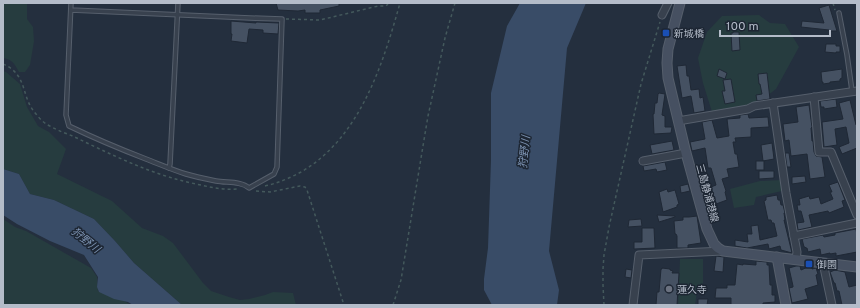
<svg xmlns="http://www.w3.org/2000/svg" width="860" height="308" font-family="Overpass,'Noto Sans JP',sans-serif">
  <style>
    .green { fill: #263c3f }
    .water { fill: #394c67 }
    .building { fill: #455162; stroke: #1f2835 }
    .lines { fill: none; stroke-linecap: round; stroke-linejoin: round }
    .lane-casing { stroke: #565f6c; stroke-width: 5.5 }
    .street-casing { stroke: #565f6c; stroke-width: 9 }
    .secondary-casing { stroke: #565f6c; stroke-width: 11 }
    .path { stroke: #44595c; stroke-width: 1.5; stroke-dasharray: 3 3; stroke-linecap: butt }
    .lane { stroke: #38414e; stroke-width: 3.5 }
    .street { stroke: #38414e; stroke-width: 7 }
    .secondary { stroke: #465061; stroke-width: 9 }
    .transit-dot { fill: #1a4fb4; stroke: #1d2633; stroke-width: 1.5 }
    .worship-dot { fill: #6b7280; stroke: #1d2633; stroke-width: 1.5 }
    .labels { text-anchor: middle; stroke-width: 3; stroke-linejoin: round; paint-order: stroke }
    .poi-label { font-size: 10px; fill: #b4bcc9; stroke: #1d2633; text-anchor: start }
    .street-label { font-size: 10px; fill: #b4bcc9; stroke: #1d2633 }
    .water-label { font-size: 11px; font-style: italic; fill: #7c92b1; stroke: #1d2633 }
  </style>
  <rect width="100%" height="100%" fill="#242f3e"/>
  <!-- green -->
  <g class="green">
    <path d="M3 3H27V19L33 27 34 41 30 65 25 72H19C14 63 13 60 3 58Z"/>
    <path d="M759 15 770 23 785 24 799 47 776 89 754 106 712 112 703 83 698 58 707 32 722 16Z"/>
    <path d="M3 71 6 72 20 84 27 107 38 126 49 132 66 149 57 174 112 201 142 228 163 236 173 243 203 283 211 291 229 297 240 300 249 299 265 295 273 292 293 293 296 305H182L134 263 115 241 94 219 54 200 30 194 19 174 3 169Z"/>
    <path d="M781 180 782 191 756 197 754 205 734 208 730 189 760 181Z"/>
    <path d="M3 219 15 227 26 231 91 268 97 277 98 291 124 301 131 305H3Z"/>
    <path d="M680 259H703V285H698L695 305H678Z"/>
  </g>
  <!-- water -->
  <g class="water">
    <path d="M520 3H586L567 48 549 251 559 290 557 305H492L484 290V279L488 248 491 160V93L507 26Z"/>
    <path d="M3 169 19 174 30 194 54 200 94 219 115 241 134 263 182 305H133L128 302 114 299 99 292 97 287 98 277 84 255 50 241 17 224 3 215Z"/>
  </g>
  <!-- building -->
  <g class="building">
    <path d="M276 3H339V6L320 10V13H305V10L298 11 278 10Z"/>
    <path d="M829 5 837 31H829V30L801 27 802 21 824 23 819 8Z"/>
    <path d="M231 21 256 23V22L279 23 278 34 263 33V30L249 29 247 43 231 41 232 34H231Z"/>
    <path d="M733 32H739L740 50 732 51 731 33H733Z"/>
    <path d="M826 44H836V46H840V52H836V53L825 52Z"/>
    <path d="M686 65 687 76H689L691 90 699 89 700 98 703 97 705 111 694 113 691 96 682 98 677 66Z"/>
    <path d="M719 69 727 73 725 79 717 76Z"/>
    <path d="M842 69V78L840 79V81L830 82V83L823 84V82H822L821 72Z"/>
    <path d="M767 73 770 99 757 101 756 95 762 94 760 84H759L758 74Z"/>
    <path d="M731 79 735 102 725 104 722 91H725L723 80Z"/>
    <path d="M659 93 665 94 662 115 665 116V127H672L671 133 654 134 653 114H654L655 103H657L658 94Z"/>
    <path d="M836 99 837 107 824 109V107H821L820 101Z"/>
    <path d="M850 100 856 125H857V148L842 154 839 147 849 143 846 127 835 129 837 145 824 147 822 122 843 119 839 103Z"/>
    <path d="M809 105 812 127 811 128 812 141H813L814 152 816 156 822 157 825 177 810 179 807 154 791 156 789 140 785 141 783 124 798 122 796 107Z"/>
    <path d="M748 114 749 118 768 117 769 127 751 128V137L735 138 736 142H733L735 154H737L739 167 727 169 729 177 722 179 726 191 725 192 727 200 716 204 711 187 716 185 711 168H708L705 148 692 151 690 142 705 139 702 122 712 120 717 138 729 136 727 119 740 118V115Z"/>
    <path d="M672 141 674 150 652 154 650 145Z"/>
    <path d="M772 143 774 159 763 161 761 145Z"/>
    <path d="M785 153H789L791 167H787Z"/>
    <rect x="756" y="161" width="8" height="9"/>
    <path d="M665 162 667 170 657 172 656 169 644 171 643 166Z"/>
    <path d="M759 171H774V178L759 179Z"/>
    <path d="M805 176 806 182 792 184V177Z"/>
    <path d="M838 182 845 200 842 201 844 207 829 213 828 211 809 215 812 227 798 230 797 223 804 222 801 211H798L797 205H800L799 199 809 196 810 199 819 197 821 204 833 199 830 192H832L829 185Z"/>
    <path d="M688 184 690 191 681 193 680 186Z"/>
    <path d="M667 189 668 192 675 190 679 204 677 205V207L663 212 659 192Z"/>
    <path d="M777 195 778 200H780L781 205H783L785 213H784L785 220H784L792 253 781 250 780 246 769 249 768 244 747 248 735 246V240L748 242 747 234H752L751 226 758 225 760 240 777 236 774 223H772L771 220H768L764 201 766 200V197Z"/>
    <path d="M657 215 675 216V217L659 222Z"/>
    <path d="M697 216 701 243 688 245V248H677V236L676 234H675L674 221 683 220V217H689Z"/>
    <path d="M641 219 642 226 628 227 629 220Z"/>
    <path d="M642 228H654L655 248 634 249V242H642Z"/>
    <path d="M856 229 857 235V252L836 256V253L830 254V253L821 255 820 249 808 252 807 248H806L805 247H804L802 239 823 235 824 237 835 235V233Z"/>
    <path d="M716 256 724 257 723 272 714 271Z"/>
    <path d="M756 261 767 262V265H769L770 285H772V295H775V302L763 303V305H731V298H715L716 288H727V285H735L737 264 743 265V264L756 265Z"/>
    <path d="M796 266H800L801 270 808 267 812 268V269L816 268 818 274 816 275 818 285 805 289 808 299 792 303 789 288 793 287V286L789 268Z"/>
    <path d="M662 268 670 269V270L673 271 672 273H679L677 305H656L657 292H659L661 269H662Z"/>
    <path d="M626 269 632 270 631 278 625 277Z"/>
    <path d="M835 270 845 272 849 287 857 285V305H842L839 291H837L835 283H834L830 272Z"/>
    <path d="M698 299H708L707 305H698Z"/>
  </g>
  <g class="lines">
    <!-- lane casing -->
    <g class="lane-casing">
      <g id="lane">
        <path d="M71 10 250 18 282 19 277 167 274 174 249 188C241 181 227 183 216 181 206 179 196 177 186 174 173 170 159 164 146 159 120 149 94 138 69 126L66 115 71 3"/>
        <path d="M839 13 847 55 852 91"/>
        <path d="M169 168 170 164 178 3"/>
      </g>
    </g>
    <!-- street casing -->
    <g class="street-casing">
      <g id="street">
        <path d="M662 15 668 3"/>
        <path d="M814 97 819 152H831L857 215"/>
        <path d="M773 103 786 193 794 236"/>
        <path d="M678 121 748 109 754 106 857 91"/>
        <path d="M643 161 686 153"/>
        <path d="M796 259 797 252 794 236 857 223"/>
        <path d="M823 263 832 305"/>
        <path d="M633 305 639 255 723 251"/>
      </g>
    </g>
    <!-- secondary casing -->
    <g class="secondary-casing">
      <g id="secondary">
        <path d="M680 3 668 49 667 63 668 78 686 153 707 229 714 244 718 248 723 251 857 267"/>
        <path d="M777 257 786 305"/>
      </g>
    </g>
    <!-- path -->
    <g class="path">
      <path d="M833 3 835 10"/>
      <path d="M286 19 320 20 378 6H386L388 4"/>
      <path d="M3 64C29 75 20 98 37 115 40 119 44 123 48 125 53 128 58 130 62 132 71 135 79 139 87 143 125 161 159 177 201 185 213 188 225 190 237 189"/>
      <path d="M265 186C278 183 290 178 301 172 360 138 383 64 400 3"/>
      <path d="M256 191 270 192 300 186 305 187 307 190 344 305"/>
      <path d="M393 305 401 280 422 152 428 116 445 38 455 3"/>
      <path d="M604 305 603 285V269L604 255 609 227 641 84 660 22"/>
    </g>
    <!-- lane -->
    <use href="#lane" class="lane"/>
    <!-- street -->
    <use href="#street" class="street"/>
    <!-- secondary -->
    <use href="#secondary" class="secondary"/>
  </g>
  <!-- markers -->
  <g class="transit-dot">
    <rect x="662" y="29" width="8" height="8" rx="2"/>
    <rect x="805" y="260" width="8" height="8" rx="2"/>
  </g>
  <circle class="worship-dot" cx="669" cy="289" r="4"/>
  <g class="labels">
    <!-- poi labels -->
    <g class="poi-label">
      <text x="674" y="37">新城橋</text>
      <text x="817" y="268">御園</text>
      <text x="677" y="293">蓮久寺</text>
    </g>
    <!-- street labels -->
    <g class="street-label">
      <text transform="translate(708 193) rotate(75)" y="4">三島静浦港線</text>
    </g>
    <!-- water labels -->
    <g class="water-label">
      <text transform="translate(524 152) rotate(-84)" y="4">狩野川</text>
      <text transform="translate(86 240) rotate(39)" y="4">狩野川</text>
    </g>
  </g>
  <!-- border -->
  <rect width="860" height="308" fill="none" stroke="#b4bcc9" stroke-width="8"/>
  <!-- scale -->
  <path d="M720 30v6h110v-6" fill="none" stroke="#b4bcc9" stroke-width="2"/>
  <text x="726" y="30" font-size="12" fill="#b4bcc9" stroke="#1d2633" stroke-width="3" paint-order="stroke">100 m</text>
</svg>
